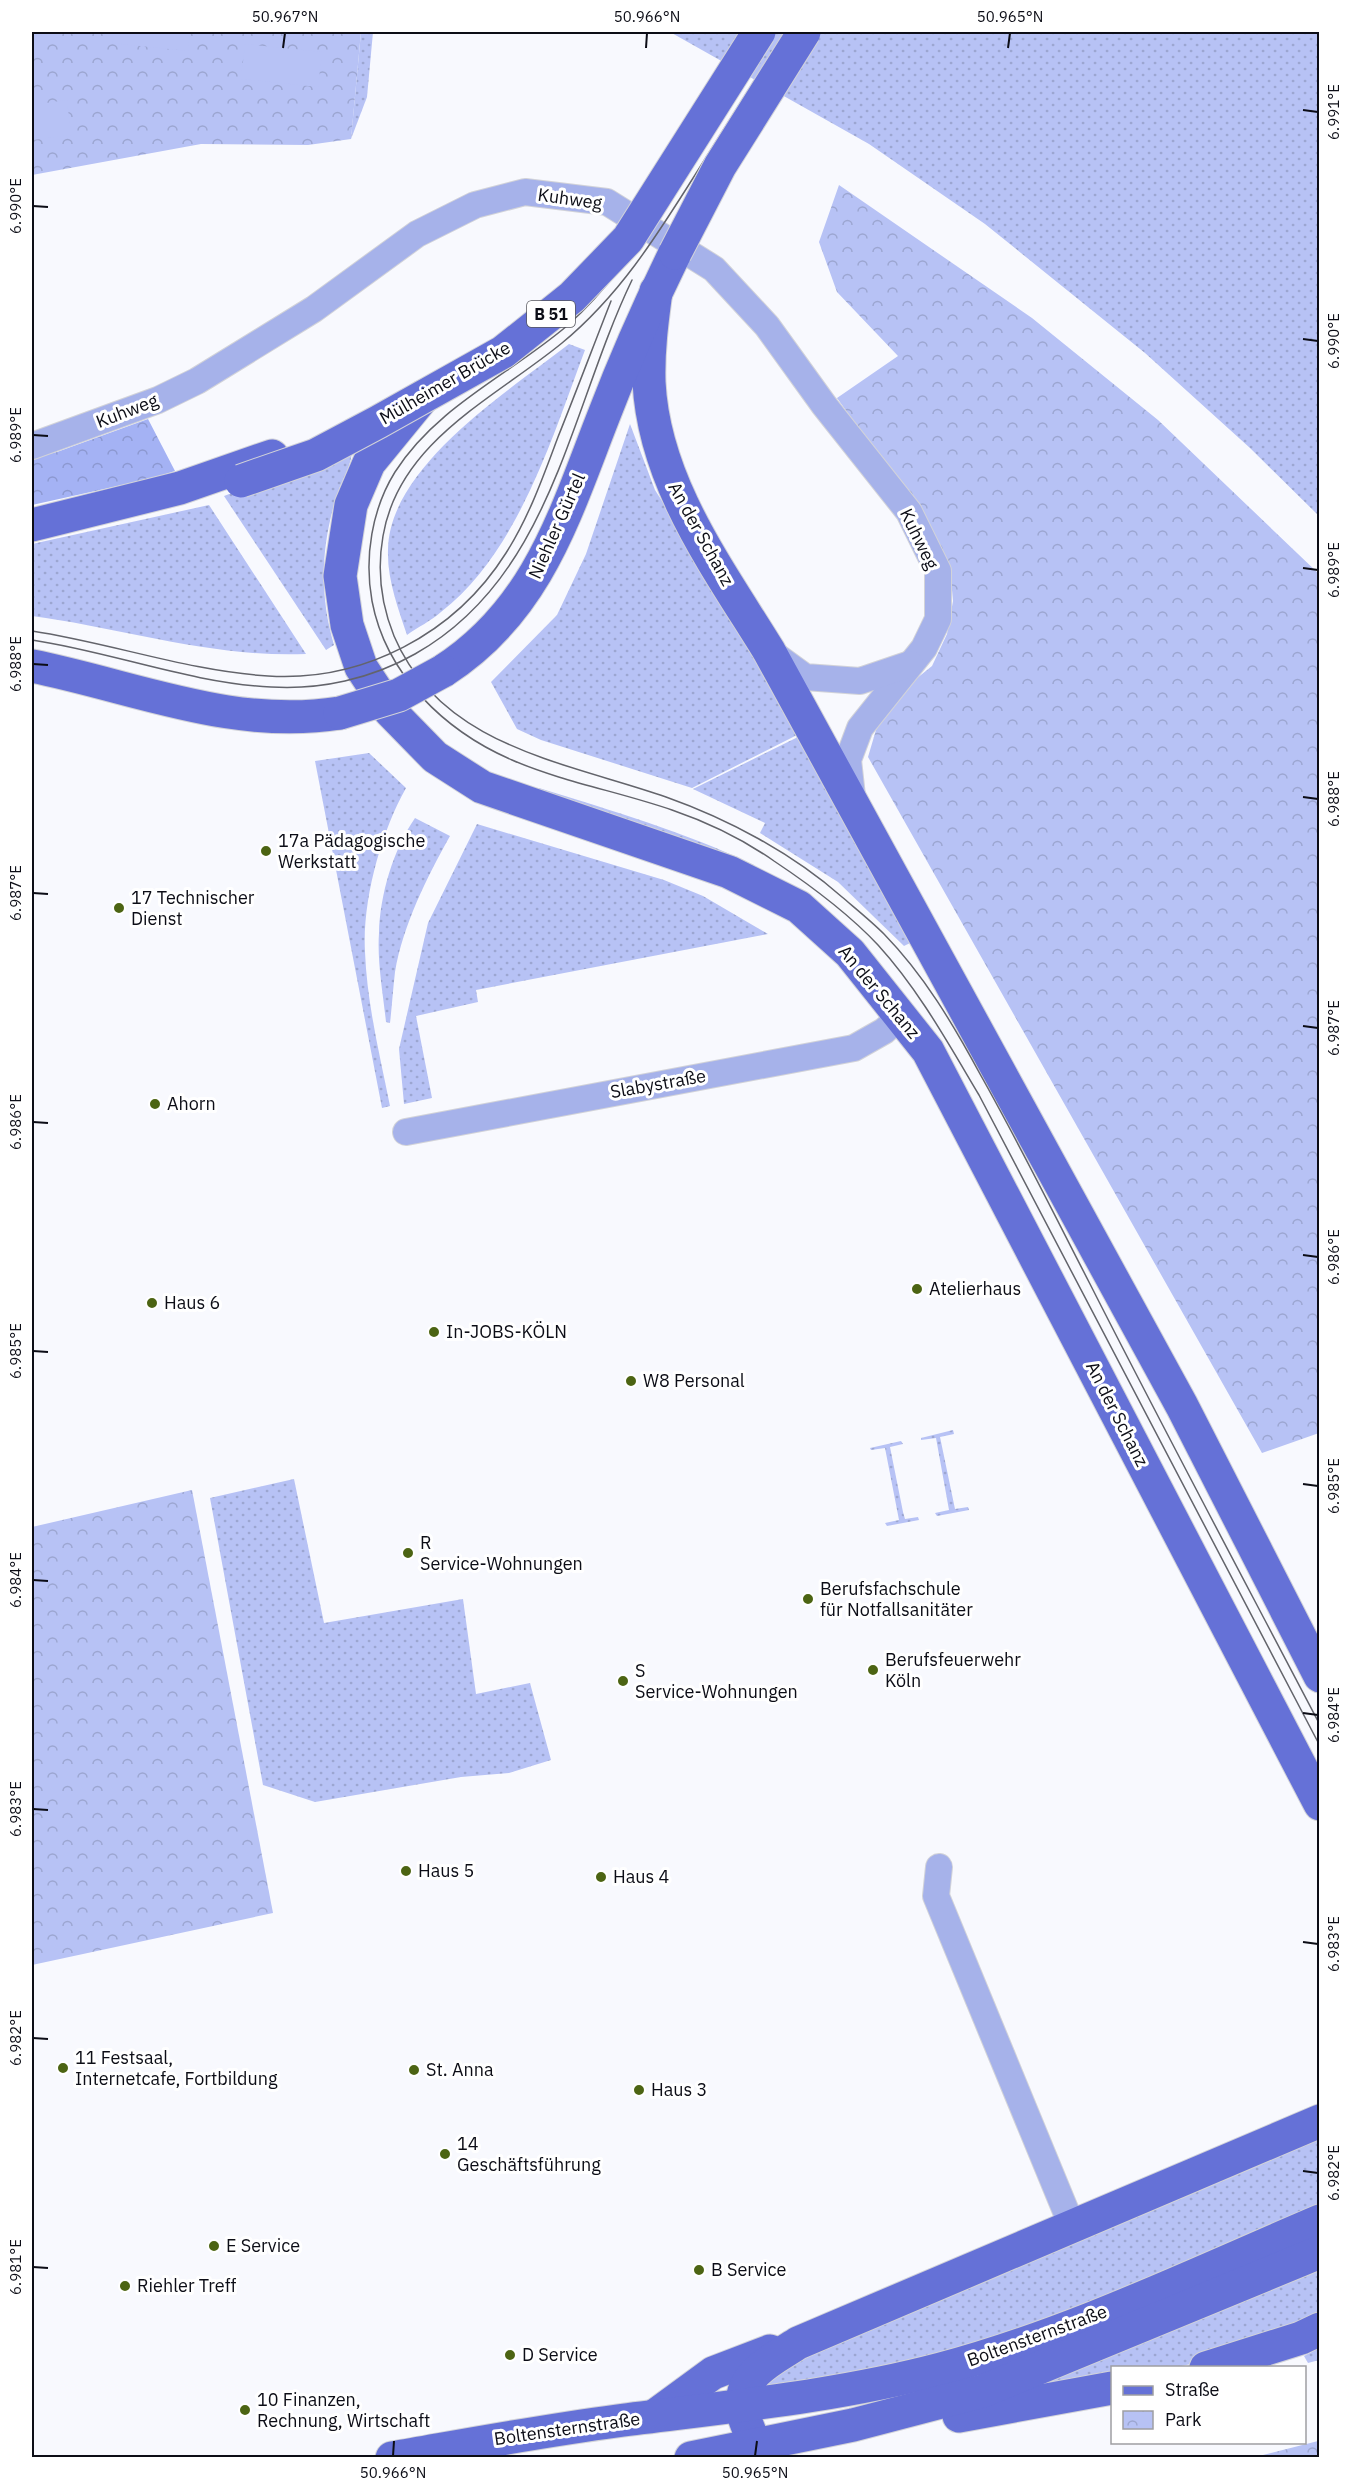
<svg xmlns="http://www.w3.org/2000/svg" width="1351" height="2489" font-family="'IBM Plex Sans',sans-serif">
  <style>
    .grass { fill: url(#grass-dots) }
    .forest { fill: url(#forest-crowns) }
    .park { fill: url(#park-crowns) }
    .garden { fill: #b7c2f5 }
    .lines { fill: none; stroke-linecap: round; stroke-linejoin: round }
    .minor-casing { stroke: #d2d3d9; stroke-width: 28 }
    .major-casing { stroke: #d2d3d9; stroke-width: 35 }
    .minor { stroke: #a6b2ea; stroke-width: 26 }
    .major { stroke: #6571d7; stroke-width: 33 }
    .tram { stroke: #63646b; stroke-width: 1.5 }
    .major-bridge-casing { stroke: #d2d3d9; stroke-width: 35; stroke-linecap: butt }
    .major-bridge { stroke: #6571d7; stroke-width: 33 }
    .ticks { fill: none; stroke: #0c0d16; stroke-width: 2 }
    .poi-dot { fill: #4c6413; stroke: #fff; stroke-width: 2 }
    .labels { text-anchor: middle; stroke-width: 6; stroke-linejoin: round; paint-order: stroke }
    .shield { fill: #fff; stroke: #55565c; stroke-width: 1.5 }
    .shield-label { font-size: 16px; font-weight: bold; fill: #0c0d16 }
    .street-label { font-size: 18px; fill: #0c0d16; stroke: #fff }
    .poi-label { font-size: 18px; fill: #0c0d16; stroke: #fff; text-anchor: start }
    .neatline { fill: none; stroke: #0c0d16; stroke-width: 2 }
    .ticks-label { font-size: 15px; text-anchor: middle; fill: #0c0d16 }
  </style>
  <defs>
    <pattern id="grass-dots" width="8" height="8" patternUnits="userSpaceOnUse" patternTransform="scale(1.5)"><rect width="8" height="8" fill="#b7c2f5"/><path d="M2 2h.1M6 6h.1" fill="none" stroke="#9ca6d1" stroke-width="1.8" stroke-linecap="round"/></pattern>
    <pattern id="forest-crowns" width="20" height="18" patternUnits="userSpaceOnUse" patternTransform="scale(1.5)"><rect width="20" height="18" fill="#a4b2f4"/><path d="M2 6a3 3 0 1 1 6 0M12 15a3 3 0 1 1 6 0" fill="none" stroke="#8c98d0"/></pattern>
    <pattern id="park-crowns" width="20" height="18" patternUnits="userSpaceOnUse" patternTransform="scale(1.5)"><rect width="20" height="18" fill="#b7c2f5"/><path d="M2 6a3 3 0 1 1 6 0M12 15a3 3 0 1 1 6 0" fill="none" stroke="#9ca6d1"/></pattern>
  </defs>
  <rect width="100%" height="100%" fill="#f8f9fe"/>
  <!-- grass -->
  <g class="grass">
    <path d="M361 32H373L367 97 351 139Z"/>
    <path d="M670 32H1319V516L1250 448 1145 353 985 224 869 144Z"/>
    <path d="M569 344 585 350C552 438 518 552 441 612 431 621 418 627 407 635 398 608 387 579 388 550 389 466 509 391 569 344Z"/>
    <path d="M630 424 655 490 719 590 799 734 692 788 541 740 517 729 491 682 557 615 586 554Z"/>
    <path d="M352 447C353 464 342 479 337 495 321 545 319 594 334 645L326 650 224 496Z"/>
    <path d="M209 505 306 654C213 658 122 628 32 616V544Z"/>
    <path d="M800 736 914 941 904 946 838 882 760 833 765 823 693 789Z"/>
    <path d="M369 753 406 788C381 832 362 901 365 952 367 1004 380 1056 390 1106L382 1108 315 761Z"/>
    <path d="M539 788C613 811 685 832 754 865L751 874 535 798Z"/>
    <path d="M415 818 450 836C427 877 403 925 395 972 393 989 392 1006 390 1023L386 1022C383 993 377 962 379 933 380 895 393 850 415 818Z"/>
    <path d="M477 824 664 880 703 896 768 934 476 990 478 1002 416 1016 432 1098 404 1104 399 1049 428 923Z"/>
    <path d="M953 1430 954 1434 940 1437 955 1509 968 1507 969 1510 937 1516 935 1513 949 1510 936 1438 921 1440V1438Z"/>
    <path d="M901 1441 903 1444 890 1447 903 1512 905 1519 918 1517 919 1520 887 1526 885 1523 899 1520 885 1448 871 1450 870 1448Z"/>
    <path d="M294 1479 324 1623 463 1599 476 1694 530 1683 551 1760 509 1773 461 1777 315 1802 263 1785 210 1498Z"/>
    <path d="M1319 2134V2207L1059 2316 868 2375 766 2388 769 2379 801 2360Z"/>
    <path d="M1319 2267V2320L1203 2362 1175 2367 1112 2368V2380L1001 2394Z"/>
    <path d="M1319 2348V2360L1308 2363 1304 2356Z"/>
  </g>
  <!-- forest -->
  <path class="forest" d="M148 419 175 471 154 478 32 505V458L57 452Z"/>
  <!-- park -->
  <g class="park">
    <path d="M32 32H361L351 139 308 145 201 144 32 175Z"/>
    <path d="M839 185 1032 318 1158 420 1319 574V1433L1262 1453 868 757 876 730 893 703 906 687 932 666 947 634 953 601 950 568 930 528 837 398 898 356 837 292 819 242Z"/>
    <path d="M192 1490 273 1913 32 1965V1527Z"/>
    <path d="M1319 2440V2457H1255L1318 2441Z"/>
  </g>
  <!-- garden -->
  <g class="garden">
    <path d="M32 32H62V38L32 35Z"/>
    <path d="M113 32H190L188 51 112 43Z"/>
    <path d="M245 44 322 52 318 87 241 79Z"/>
    <path d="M67 100 71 135 32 140V105Z"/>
  </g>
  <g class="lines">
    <!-- minor casing -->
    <g class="minor-casing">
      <g id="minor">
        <path d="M32 446 158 400 197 381 314 309 417 234 475 205 525 192 607 202 714 269 767 326 824 405 909 512 938 571V619L924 648 860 728 848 760 852 796"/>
        <path d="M772 653 805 677 860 681 910 664"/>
        <path d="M406 1132 854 1048 884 1031 901 1016"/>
        <path d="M939 1867 936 1896 1072 2226"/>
      </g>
    </g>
    <!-- major casing -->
    <g class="major-casing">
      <g id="major">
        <path d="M656 291C652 321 648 351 649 382 654 483 718 568 769 651L1182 1406 1320 1676"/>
        <path d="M423 397 369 463 351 505 340 576 347 625 361 667 390 711 435 757 482 787 729 872 799 907 850 953 928 1051 1320 1804"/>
        <path d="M32 525 180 488 272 456"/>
        <path d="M32 666C136 687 232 730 340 713"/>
        <path d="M443 671C538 610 565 514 604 415 625 360 649 306 675 253"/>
        <path d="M1206 2368 1301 2338 1320 2329"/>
        <path d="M657 2414 713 2373 770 2351"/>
        <path d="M959 2416 1112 2388"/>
        <path d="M755 2445C751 2433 742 2417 742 2405 742 2372 774 2359 798 2343L1320 2121"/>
        <path d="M392 2458C467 2445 541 2431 617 2421 725 2407 835 2397 941 2369 1072 2334 1195 2274 1320 2221"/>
        <path d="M691 2458 853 2425 983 2391 1320 2252"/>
      </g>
    </g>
    <!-- minor -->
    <use href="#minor" class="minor"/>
    <!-- major -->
    <use href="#major" class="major"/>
    <!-- tram -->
    <g class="tram">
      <path d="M785 32C755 79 725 127 695 175 656 237 619 296 562 343 495 398 399 441 383 536 377 570 381 604 394 636 441 747 566 762 666 797 728 819 792 853 842 897 856 909 871 921 884 934 924 975 953 1024 980 1074 1019 1143 1054 1214 1090 1284 1165 1432 1243 1578 1320 1725"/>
      <path d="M665 205C636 248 607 290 568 325 511 374 437 406 395 472 372 509 364 557 372 601 386 675 445 731 512 760 563 782 620 792 672 810 707 822 744 840 774 861 810 885 848 913 878 945 919 990 948 1043 979 1095L1320 1746"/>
      <path d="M660 212 773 32"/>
      <path d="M32 631C111 643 188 671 268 676 363 682 455 634 506 553 529 517 543 477 558 437 576 392 593 347 611 301"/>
      <path d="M32 640C112 652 190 683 271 687 320 690 371 679 415 654 552 577 569 411 632 280"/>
    </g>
    <!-- major-bridge casing -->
    <g class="major-bridge-casing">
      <g id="major-bridge">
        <path d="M675 253 720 166 804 32"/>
        <path d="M241 481 316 455 378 422 503 352 572 297 628 239 759 32"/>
        <path d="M340 713 399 695 443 671"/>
      </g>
    </g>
    <!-- major-bridge -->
    <use href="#major-bridge" class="major-bridge"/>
  </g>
  <!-- ticks -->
  <path class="ticks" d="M283 48 285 33M646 48 647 33M1008 48 1010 33M1303 110 1318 112M33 206 48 207M1303 339 1318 341M33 435 48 436M1303 568 1318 570M33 664 48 665M1303 797 1318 799M33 893 48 894M1303 1026 1318 1028M33 1122 48 1123M1303 1255 1318 1257M33 1351 48 1352M1303 1484 1318 1486M33 1580 48 1581M1303 1713 1318 1715M33 1809 48 1810M1303 1942 1318 1944M33 2038 48 2039M1303 2171 1318 2173M33 2267 48 2268M393 2456 394 2441M755 2456 757 2441"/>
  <!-- markers -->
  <g class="poi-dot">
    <circle cx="266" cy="851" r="6"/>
    <circle cx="119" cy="908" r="6"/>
    <circle cx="155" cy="1104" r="6"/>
    <circle cx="917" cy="1289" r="6"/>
    <circle cx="152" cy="1303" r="6"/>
    <circle cx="434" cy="1332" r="6"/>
    <circle cx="631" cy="1381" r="6"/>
    <circle cx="408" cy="1553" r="6"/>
    <circle cx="808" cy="1599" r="6"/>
    <circle cx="873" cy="1670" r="6"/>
    <circle cx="623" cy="1681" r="6"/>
    <circle cx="406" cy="1871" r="6"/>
    <circle cx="601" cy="1877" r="6"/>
    <circle cx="63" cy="2068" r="6"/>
    <circle cx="414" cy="2070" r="6"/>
    <circle cx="639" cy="2090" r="6"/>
    <circle cx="445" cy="2154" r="6"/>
    <circle cx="214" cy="2246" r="6"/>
    <circle cx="699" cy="2270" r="6"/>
    <circle cx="125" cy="2286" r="6"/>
    <circle cx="510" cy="2355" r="6"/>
    <circle cx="245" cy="2410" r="6"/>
  </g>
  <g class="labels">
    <!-- shield labels -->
    <rect class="shield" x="527" y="301" width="48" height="26" rx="4.5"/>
    <g class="shield-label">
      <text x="551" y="320">B 51</text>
    </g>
    <!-- street labels -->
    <g class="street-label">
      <text transform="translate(570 199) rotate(8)" y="6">Kuhweg</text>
      <text transform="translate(445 383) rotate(-30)" y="6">Mülheimer Brücke</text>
      <text transform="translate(127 411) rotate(-21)" y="6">Kuhweg</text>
      <text transform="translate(557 526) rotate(-66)" y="6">Niehler Gürtel</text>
      <text transform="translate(701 534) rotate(61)" y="6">An der Schanz</text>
      <text transform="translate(919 539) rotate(64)" y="6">Kuhweg</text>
      <text transform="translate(879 992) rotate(50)" y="6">An der Schanz</text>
      <text transform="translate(658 1084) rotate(-10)" y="6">Slabystraße</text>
      <text transform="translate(1117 1414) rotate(63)" y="6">An der Schanz</text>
      <text transform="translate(1037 2336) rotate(-20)" y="6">Boltensternstraße</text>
      <text transform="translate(567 2429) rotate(-8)" y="6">Boltensternstraße</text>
    </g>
    <!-- poi labels -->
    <g class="poi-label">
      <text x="278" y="847">17a Pädagogische<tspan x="278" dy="21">Werkstatt</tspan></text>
      <text x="131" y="904">17 Technischer<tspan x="131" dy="21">Dienst</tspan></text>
      <text x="167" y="1110">Ahorn</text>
      <text x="929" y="1295">Atelierhaus</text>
      <text x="164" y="1309">Haus 6</text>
      <text x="446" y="1338">In-JOBS-KÖLN</text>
      <text x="643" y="1387">W8 Personal</text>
      <text x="420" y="1549">R<tspan x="420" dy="21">Service-Wohnungen</tspan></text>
      <text x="820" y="1595">Berufsfachschule<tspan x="820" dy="21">für Notfallsanitäter</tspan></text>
      <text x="885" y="1666">Berufsfeuerwehr<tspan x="885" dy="21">Köln</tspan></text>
      <text x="635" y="1677">S<tspan x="635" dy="21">Service-Wohnungen</tspan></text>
      <text x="418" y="1877">Haus 5</text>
      <text x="613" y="1883">Haus 4</text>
      <text x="75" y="2064">11 Festsaal,<tspan x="75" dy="21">Internetcafe, Fortbildung</tspan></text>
      <text x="426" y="2076">St. Anna</text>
      <text x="651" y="2096">Haus 3</text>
      <text x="457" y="2150">14<tspan x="457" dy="21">Geschäftsführung</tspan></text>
      <text x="226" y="2252">E Service</text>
      <text x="711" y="2276">B Service</text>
      <text x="137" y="2292">Riehler Treff</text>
      <text x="522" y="2361">D Service</text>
      <text x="257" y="2406">10 Finanzen,<tspan x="257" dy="21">Rechnung, Wirtschaft</tspan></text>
    </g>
  </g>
  <!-- border -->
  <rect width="1351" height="2489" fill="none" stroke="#ffffff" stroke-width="66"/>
  <!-- legend -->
  <rect x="1111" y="2366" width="195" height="78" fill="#ffffff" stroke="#9e9ea2" stroke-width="1.5"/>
  <rect x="1123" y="2386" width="30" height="9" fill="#6571d7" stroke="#9e9ea2" stroke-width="1.5"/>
  <text x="1165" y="2396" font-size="18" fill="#0c0d16">Straße</text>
  <rect x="1123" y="2411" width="30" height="18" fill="url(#park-crowns)" stroke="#9e9ea2" stroke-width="1.5"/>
  <text x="1165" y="2426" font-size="18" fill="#0c0d16">Park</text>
  <rect x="33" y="33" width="1285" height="2423" class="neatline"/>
  <g class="ticks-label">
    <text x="285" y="22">50.967°N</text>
    <text x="647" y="22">50.966°N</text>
    <text x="1010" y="22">50.965°N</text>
    <text transform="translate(1334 112) rotate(-90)" y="5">6.991°E</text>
    <text transform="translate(16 206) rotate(-90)" y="5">6.990°E</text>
    <text transform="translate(1334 341) rotate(-90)" y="5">6.990°E</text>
    <text transform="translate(16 435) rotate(-90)" y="5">6.989°E</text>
    <text transform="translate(1334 570) rotate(-90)" y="5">6.989°E</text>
    <text transform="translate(16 664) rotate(-90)" y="5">6.988°E</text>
    <text transform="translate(1334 799) rotate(-90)" y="5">6.988°E</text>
    <text transform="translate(16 893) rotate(-90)" y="5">6.987°E</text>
    <text transform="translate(1334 1028) rotate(-90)" y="5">6.987°E</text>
    <text transform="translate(16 1122) rotate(-90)" y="5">6.986°E</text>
    <text transform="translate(1334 1257) rotate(-90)" y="5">6.986°E</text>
    <text transform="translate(16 1351) rotate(-90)" y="5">6.985°E</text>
    <text transform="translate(1334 1486) rotate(-90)" y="5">6.985°E</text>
    <text transform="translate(16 1580) rotate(-90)" y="5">6.984°E</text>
    <text transform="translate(1334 1715) rotate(-90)" y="5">6.984°E</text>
    <text transform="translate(16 1809) rotate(-90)" y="5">6.983°E</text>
    <text transform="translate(1334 1944) rotate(-90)" y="5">6.983°E</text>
    <text transform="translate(16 2038) rotate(-90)" y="5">6.982°E</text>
    <text transform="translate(1334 2173) rotate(-90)" y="5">6.982°E</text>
    <text transform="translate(16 2267) rotate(-90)" y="5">6.981°E</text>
    <text x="393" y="2478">50.966°N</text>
    <text x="755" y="2478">50.965°N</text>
  </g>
</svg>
